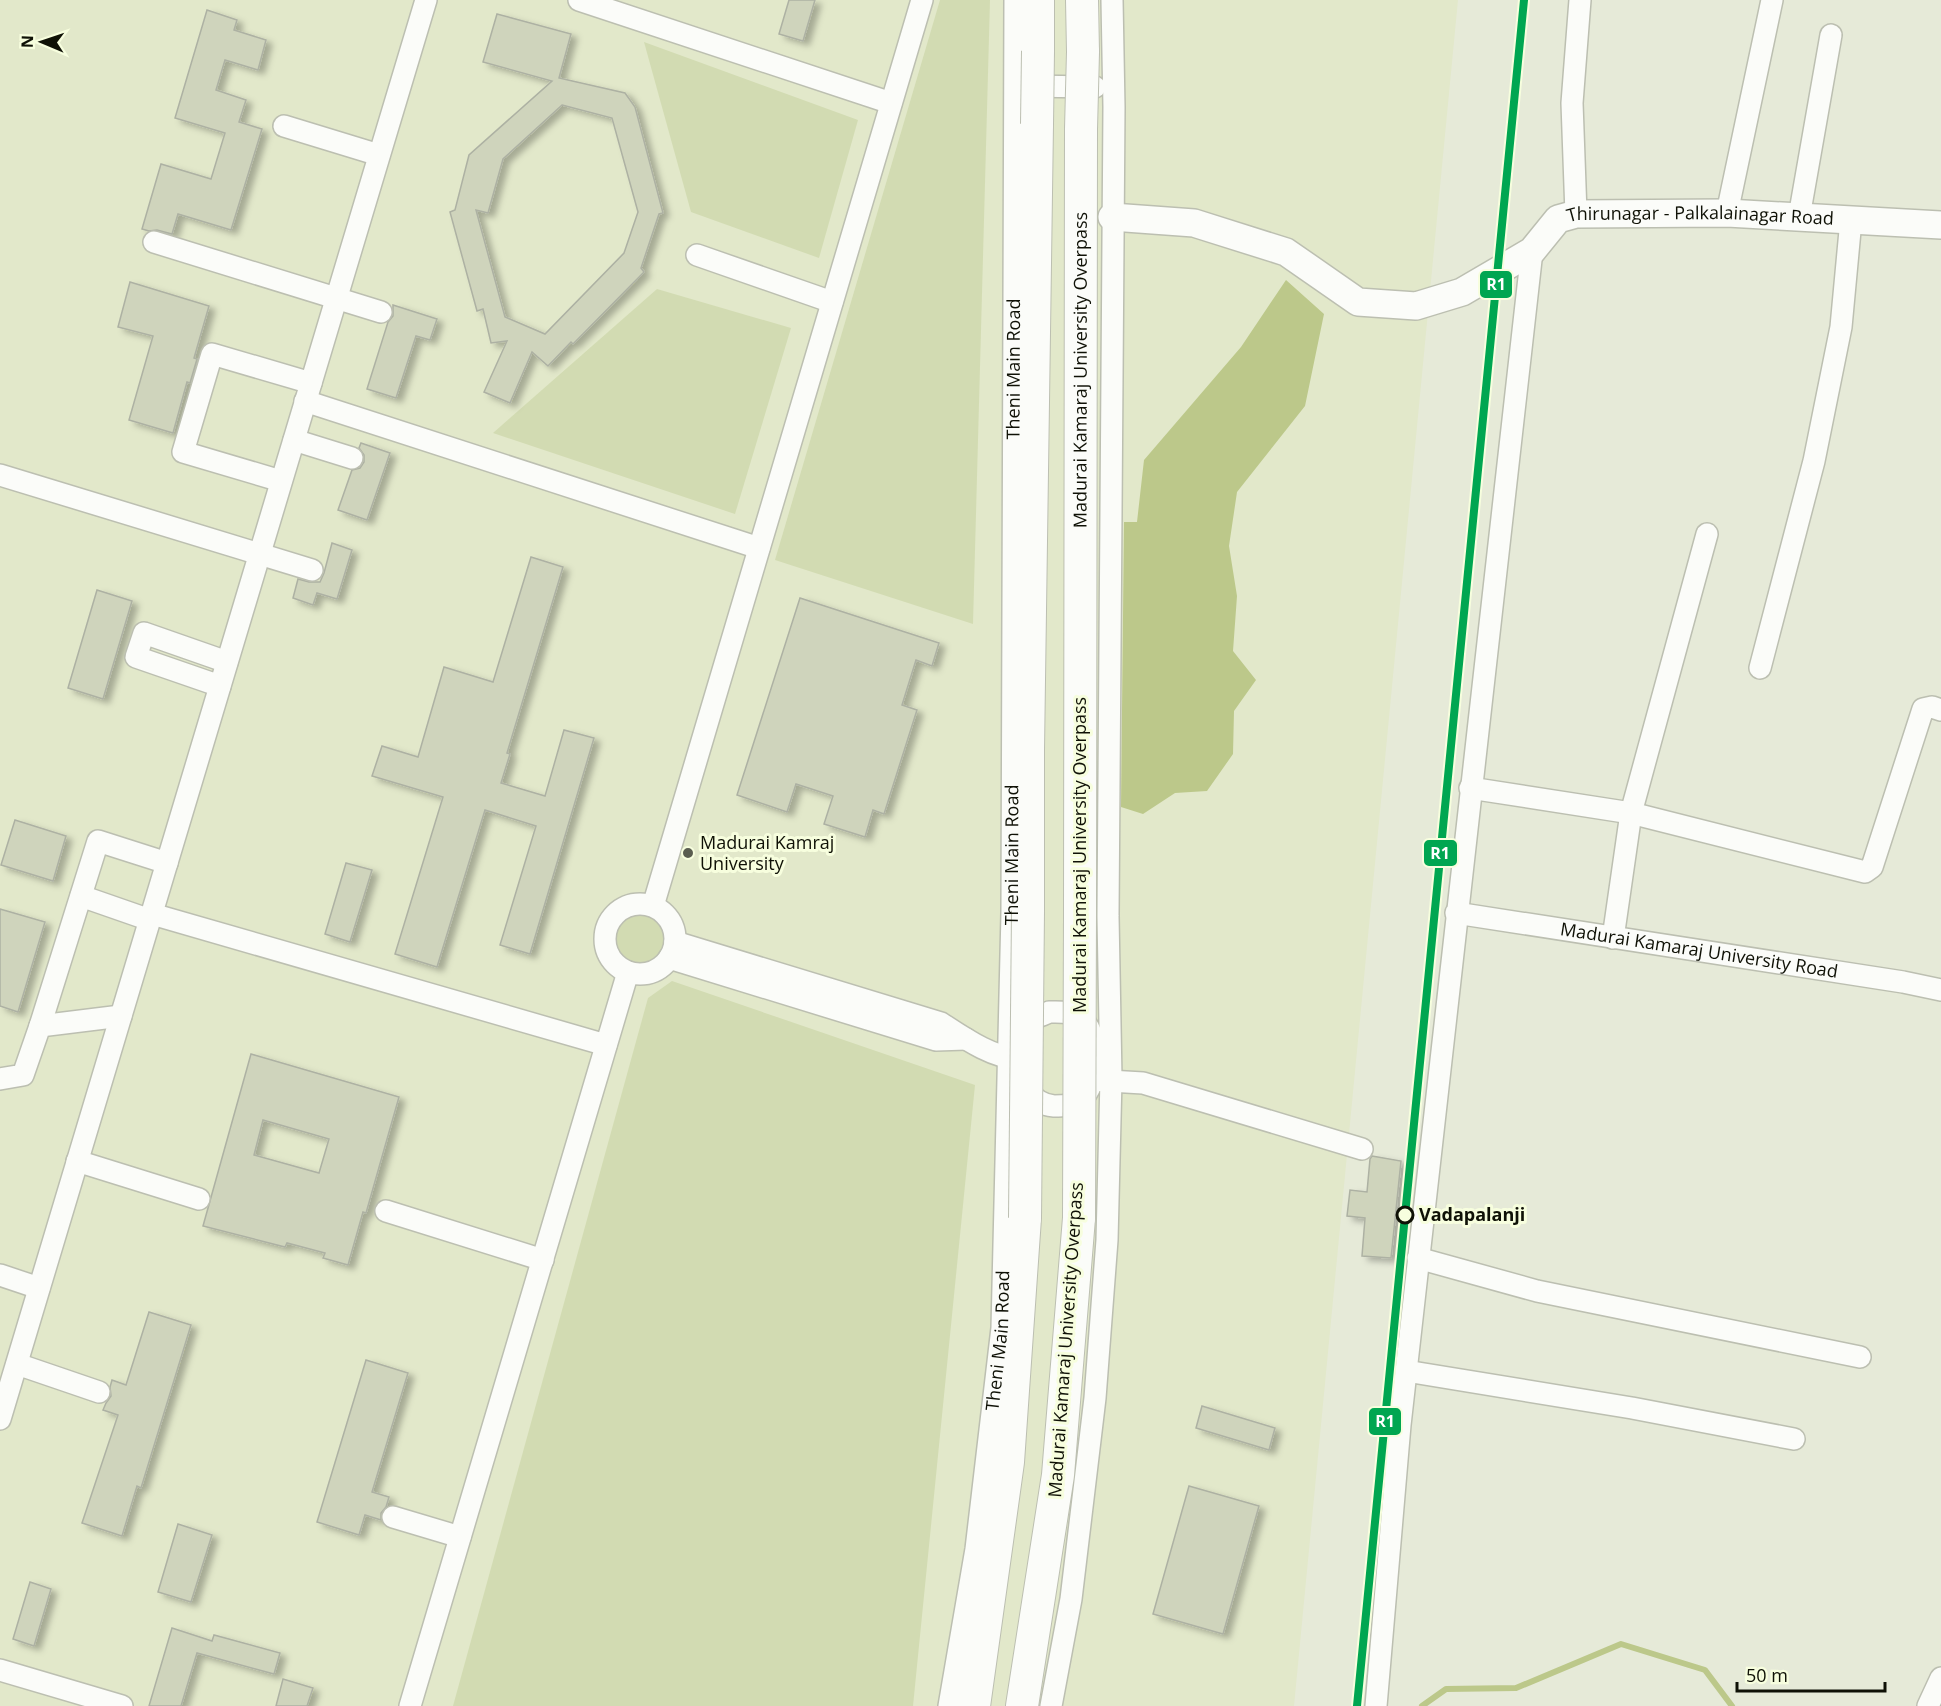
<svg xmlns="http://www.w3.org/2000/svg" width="1941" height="1706" font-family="'Open Sans',sans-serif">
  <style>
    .built { fill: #e2e8ca }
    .green { fill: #d2dbb2 }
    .water { fill: #bcc88a }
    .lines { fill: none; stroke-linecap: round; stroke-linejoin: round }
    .stream { stroke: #bcc88a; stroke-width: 6 }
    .building { fill: #cfd4bc; stroke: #adb1a3; stroke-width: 1.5; fill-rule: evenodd; filter: url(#shadow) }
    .minor-casing { stroke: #bcbfb1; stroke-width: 24 }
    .major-casing { stroke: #bcbfb1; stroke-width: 30 }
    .highway-casing { stroke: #bcbfb1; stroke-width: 34 }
    .minor { stroke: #fbfcf9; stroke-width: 21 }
    .major { stroke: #fbfcf9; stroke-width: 27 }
    .highway { stroke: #fbfcf9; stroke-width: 32 }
    .highway-bridge-casing { stroke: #bcbfb1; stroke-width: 34; stroke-linecap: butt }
    .highway-bridge { stroke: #fbfcf9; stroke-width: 32 }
    .rail-1-casing { stroke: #f7fede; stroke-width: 12 }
    .rail-1 { stroke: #00a651; stroke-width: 8 }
    .poi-dot { fill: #5a5d50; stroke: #f7fede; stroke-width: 2 }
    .stop-dot { fill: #f7fede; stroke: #0f1106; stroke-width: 3 }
    .labels { text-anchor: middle; stroke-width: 6; stroke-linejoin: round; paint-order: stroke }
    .street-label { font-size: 18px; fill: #0f1106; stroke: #f7fede }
    .poi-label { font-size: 18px; fill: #0f1106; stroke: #f7fede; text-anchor: start }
    .stop-label { font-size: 18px; font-weight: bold; fill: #0f1106; stroke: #f7fede; text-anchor: start }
    .line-badge { stroke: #f7fede; stroke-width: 2 }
    .badge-label { font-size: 16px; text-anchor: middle; font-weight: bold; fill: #fff }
  </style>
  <defs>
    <filter id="shadow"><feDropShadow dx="6" dy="4" stdDeviation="3" flood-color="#0004"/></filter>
  </defs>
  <rect width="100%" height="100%" fill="#e6ead8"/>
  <!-- built -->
  <path class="built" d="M0 0H1458L1294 1706H0Z"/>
  <!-- green -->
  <g class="green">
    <path d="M940 0H990L973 624 775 560Z"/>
    <path d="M644 42 858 120 819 258 691 212Z"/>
    <path d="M657 289 791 328 735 514 493 433Z"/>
    <circle cx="640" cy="940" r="25"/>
    <path d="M672 981 975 1085 913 1706H453L648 998Z"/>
  </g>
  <!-- water -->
  <path class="water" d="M1286 280 1324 314 1305 406 1237 492 1229 546 1237 596 1233 651 1256 680 1234 711 1233 754 1207 791 1175 793 1143 814 1121 807 1124 522H1137L1144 460 1241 347Z"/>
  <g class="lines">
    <!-- stream -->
    <path class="stream" d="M1422 1706 1446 1689 1516 1688 1621 1644 1705 1670 1732 1706"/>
  </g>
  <!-- building -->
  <g class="building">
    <path d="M789 0H815L803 41 779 34Z"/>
    <path d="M207 10 237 20 234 30 266 40 258 70 225 60 216 90 246 100 239 122 262 129 231 230 178 214 172 234 157 230 149 231 142 229 161 164 211 179 225 133 175 118Z"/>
    <path d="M497 14 571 34 559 78 625 93 635 107 663 213 659 214 641 268 644 272 573 344 571 342 548 366 532 352 510 403 484 392 507 341 491 343 483 309 477 311 450 212 455 210 469 155 552 81 483 62ZM562 105 612 118 638 212 624 253 545 334 505 317 476 210 488 213 503 159Z"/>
    <path d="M130 282 209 306 194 358 197 359 190 383 187 382 173 433 129 420 153 336 118 327Z"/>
    <path d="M393 305 437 319 430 340 416 336 396 398 367 389 388 322 393 316Z"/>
    <path d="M361 443 390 453 367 520 338 510 352 470 360 468 364 462V455L359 448Z"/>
    <path d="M332 543 352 550 337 599 317 593 313 605 293 598 298 579 309 582H320L324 573Z"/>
    <path d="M531 557 563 567 507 753 510 754 501 783 545 796 564 730 594 738 530 954 500 945 536 826 485 810 437 967 395 954 443 797 372 776 382 746 418 757 444 667 493 682Z"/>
    <path d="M97 590 132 601 103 699 68 688Z"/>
    <path d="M800 598 939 643 932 666 916 660 902 705 917 710 884 814 873 810 865 837 824 824 833 796 796 784 787 812 737 795Z"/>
    <path d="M15 820 66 836 53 881 1 865Z"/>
    <path d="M346 863 372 870 350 942 325 934Z"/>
    <path d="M0 909 45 922 18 1012 0 1006Z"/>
    <path d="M251 1054 399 1097 366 1213 363 1212 348 1265 323 1258 325 1253 287 1243 285 1247 203 1226ZM263 1120 329 1139 319 1173 254 1155Z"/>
    <path d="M1372 1156 1401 1161 1391 1258 1362 1256 1365 1218 1347 1216 1350 1190 1367 1192 1370 1159Z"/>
    <path d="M149 1312 191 1325 141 1488 137 1486 122 1536 82 1523 118 1415 103 1410 106 1403 111 1396 110 1387 112 1380 126 1385Z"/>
    <path d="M366 1360 408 1373 372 1492 389 1497 386 1507 381 1513V1520L365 1515 359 1535 317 1522Z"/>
    <path d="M1202 1406 1275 1428 1269 1450 1196 1428Z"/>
    <path d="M1189 1486 1259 1506 1223 1634 1153 1614Z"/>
    <path d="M178 1524 212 1535 191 1602 158 1592Z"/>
    <path d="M30 1582 51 1589 34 1646 13 1639Z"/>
    <path d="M172 1628 212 1641 214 1635 280 1653 274 1674 197 1653 181 1706H149Z"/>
    <path d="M283 1679 313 1688 307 1706H276Z"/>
  </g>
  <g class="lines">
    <!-- minor casing -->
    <g class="minor-casing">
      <g id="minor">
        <path d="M579 0 891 103"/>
        <path d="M1025 86 1095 87"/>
        <path d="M284 126 379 155"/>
        <path d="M1727 213 1772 0"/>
        <path d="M1576 214 1572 103 1580 0"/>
        <path d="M1799 217 1831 35"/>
        <path d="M154 242 381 312"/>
        <path d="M697 255 832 302"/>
        <path d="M305 401 759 548"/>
        <path d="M294 440 352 458"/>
        <path d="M0 475 312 570"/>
        <path d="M281 481 183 452 212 354 311 383"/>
        <path d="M1760 668 1814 461 1841 327 1851 220"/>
        <path d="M220 686 136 657 144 633 227 662"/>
        <path d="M1470 788 1631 813 1865 872 1872 867 1923 709 1932 707 1941 710"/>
        <path d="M81 896 150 920"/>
        <circle cx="640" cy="939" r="35"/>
        <path d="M653 906 922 0"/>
        <path id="s1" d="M1456 913 1903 982 1941 990"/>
        <path d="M152 914 606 1045"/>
        <path d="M1613 938 1631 813 1707 534"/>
        <path d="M675 942 941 1023C961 1036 995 1060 1019 1058"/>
        <path d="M669 958 936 1040 966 1039"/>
        <path d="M1049 1012C1059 1012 1073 1011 1080 1017 1101 1034 1100 1084 1080 1101 1074 1106 1062 1106 1054 1106 1042 1105 1034 1100 1028 1090 1017 1071 1019 1037 1033 1020 1037 1016 1044 1015 1049 1012Z"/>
        <path d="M40 1026 98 841 167 863"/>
        <path d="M0 1079 23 1075 40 1026 121 1016"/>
        <path d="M1092 1080 1143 1083 1362 1149"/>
        <path d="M77 1161 199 1199"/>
        <path d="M386 1211 543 1260"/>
        <path d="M1418 1258 1537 1291 1860 1357"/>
        <path d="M0 1275 39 1288"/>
        <path d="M17 1364 99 1392"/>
        <path d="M1406 1371 1632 1408 1794 1439"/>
        <path d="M0 1419 426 0"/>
        <path d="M393 1517 460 1537"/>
        <path d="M0 1670 122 1706"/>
        <path d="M410 1706 628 972"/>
        <path id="s2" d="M949 1706 976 1549 1002 1328 1012 913 1015 0"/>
        <path d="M1051 1706 1071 1599 1095 1398 1107 1240 1111 1079 1108 916 1114 107 1112 0"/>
        <path d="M1376 1706 1400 1425 1532 251"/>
        <path d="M1928 1706 1941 1678"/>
      </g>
    </g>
    <!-- major casing -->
    <g class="major-casing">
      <g id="major">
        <path id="s3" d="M1112 217 1194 223 1286 252 1358 302 1416 306 1462 292 1532 251 1558 219 1576 214 1727 213 1941 225"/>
      </g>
    </g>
    <!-- highway casing -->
    <g class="highway-casing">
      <g id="highway">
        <path d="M1082 0 1083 52"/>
        <path d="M1038 51V0"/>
        <path d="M1028 911V750L1037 124"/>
        <path id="s4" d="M1080 914 1081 129"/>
        <path d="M974 1706 1008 1462 1025 1218"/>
        <path d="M1022 1706 1058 1475 1079 1218"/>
      </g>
    </g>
    <!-- minor -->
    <use href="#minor" class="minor"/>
    <!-- major -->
    <use href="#major" class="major"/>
    <!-- highway -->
    <use href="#highway" class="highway"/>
    <!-- highway-bridge casing -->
    <g class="highway-bridge-casing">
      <g id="highway-bridge">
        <path d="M1037 124 1038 51"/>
        <path d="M1081 129 1083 52"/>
        <path d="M1025 1218 1028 911"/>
        <path d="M1079 1218 1080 914"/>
      </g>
    </g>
    <!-- highway-bridge -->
    <use href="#highway-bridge" class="highway-bridge"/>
    <!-- rail-1 casing -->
    <g class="rail-1-casing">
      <path id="rail-1" d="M1357 1706 1524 0"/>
    </g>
    <!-- rail-1 -->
    <use href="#rail-1" class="rail-1"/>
  </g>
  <!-- markers -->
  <circle class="poi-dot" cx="688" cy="853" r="6"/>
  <circle class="stop-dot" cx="1405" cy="1215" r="8"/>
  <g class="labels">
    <!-- street labels -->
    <g class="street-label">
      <text dy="6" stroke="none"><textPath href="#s3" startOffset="638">Thirunagar - Palkalainagar Road</textPath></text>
      <text dy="6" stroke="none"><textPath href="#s2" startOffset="1341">Theni Main Road</textPath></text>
      <text dy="6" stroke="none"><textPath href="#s4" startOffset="544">Madurai Kamaraj University Overpass</textPath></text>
      <text dy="6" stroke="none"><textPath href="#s2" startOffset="855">Theni Main Road</textPath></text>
      <text transform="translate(1080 855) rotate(-90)" y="6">Madurai Kamaraj University Overpass</text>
      <text dy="6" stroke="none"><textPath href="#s1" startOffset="246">Madurai Kamaraj University Road</textPath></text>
      <text transform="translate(1066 1340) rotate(-86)" y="6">Madurai Kamaraj University Overpass</text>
      <text dy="6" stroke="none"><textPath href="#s2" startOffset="369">Theni Main Road</textPath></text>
    </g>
    <!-- poi labels -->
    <g class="poi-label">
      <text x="700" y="849">Madurai Kamraj<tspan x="700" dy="21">University</tspan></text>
    </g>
    <!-- stop labels -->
    <g class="stop-label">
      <text x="1419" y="1221">Vadapalanji</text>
    </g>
  </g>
  <g class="line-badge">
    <rect x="1479" y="270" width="34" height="29" rx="6" fill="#00a651"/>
    <rect x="1423" y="839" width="35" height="28" rx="6" fill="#00a651"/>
    <rect x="1368" y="1407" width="34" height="29" rx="6" fill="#00a651"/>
  </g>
  <g class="badge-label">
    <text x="1496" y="290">R1</text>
    <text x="1440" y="859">R1</text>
    <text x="1385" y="1427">R1</text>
  </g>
  <!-- north arrow -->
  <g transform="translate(42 42) rotate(272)" stroke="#f7fede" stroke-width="4.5" paint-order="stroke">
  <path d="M0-4.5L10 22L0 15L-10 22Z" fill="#0f1106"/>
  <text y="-9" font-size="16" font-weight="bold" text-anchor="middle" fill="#0f1106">N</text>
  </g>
  <!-- scale -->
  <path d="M1737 1682v9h148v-9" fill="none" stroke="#0f1106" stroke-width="3"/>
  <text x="1746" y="1682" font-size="18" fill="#0f1106" stroke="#f7fede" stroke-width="4.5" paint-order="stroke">50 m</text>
</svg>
